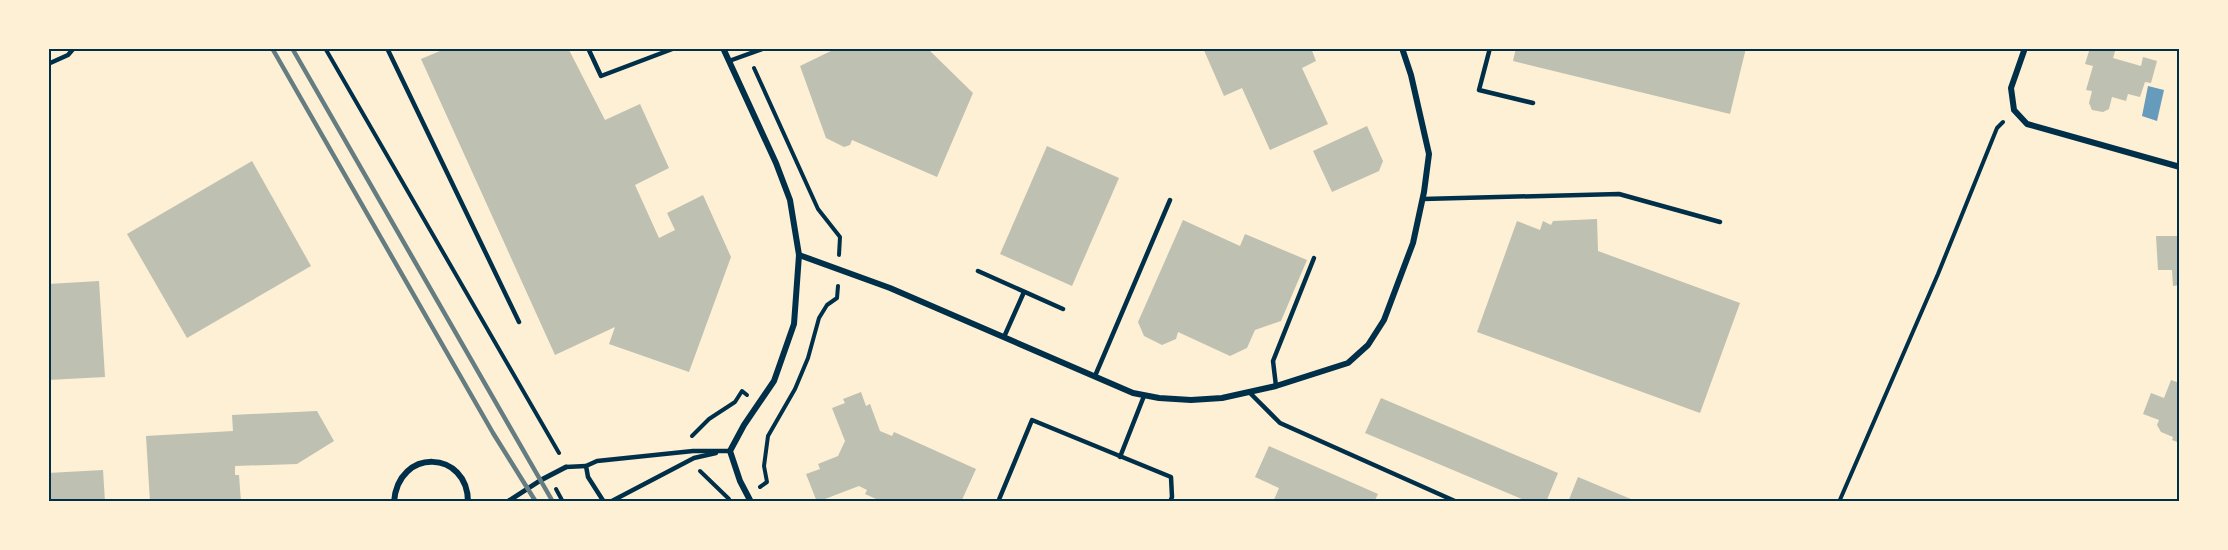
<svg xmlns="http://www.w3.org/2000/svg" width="2228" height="550" font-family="'Public Sans',sans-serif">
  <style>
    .water { fill: #669bbc }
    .building { fill: #bec0b2 }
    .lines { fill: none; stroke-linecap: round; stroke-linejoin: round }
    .path { stroke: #003049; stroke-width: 4 }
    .service { stroke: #003049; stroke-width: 4.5 }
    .pedestrian { stroke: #003049; stroke-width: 5 }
    .minor { stroke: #003049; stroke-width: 6 }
    .rail { stroke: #657d81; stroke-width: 4.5 }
    .neatline { fill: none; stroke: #003049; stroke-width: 2 }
  </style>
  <rect width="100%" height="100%" fill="#fdf0d5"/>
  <!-- water -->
  <path class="water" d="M2148 86 2164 90 2157 121 2142 116Z"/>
  <!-- building -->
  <g class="building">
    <path d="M447 48H568L605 120 640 104 669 168 635 185 659 238 675 230 667 213 703 195 731 257 689 372 609 344 615 327 555 355 421 59Z"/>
    <path d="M837 48H927L973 93 937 177 852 140 850 145 844 147 826 138 800 66Z"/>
    <path d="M1203 48H1311L1316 61 1302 68 1328 124 1270 150 1242 88 1224 96Z"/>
    <path d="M1516 48H1746L1730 114 1513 61Z"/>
    <path d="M2090 48H2116L2113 58 2141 66 2143 57 2157 61 2151 83 2145 82 2140 97 2128 94 2126 101 2112 97 2109 109 2103 112 2092 110 2089 103 2092 91 2086 90 2093 66 2085 64Z"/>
    <path d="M1367 126 1383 161 1379 171 1332 192 1313 151Z"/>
    <path d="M1047 146 1119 178 1072 286 1000 254Z"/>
    <path d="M252 161 311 266 187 338 127 234Z"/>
    <path d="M1597 219 1598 251 1740 303 1700 413 1477 332 1517 221 1540 230 1543 221 1551 225 1553 221Z"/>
    <path d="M1183 220 1240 246 1245 234 1307 260 1281 321 1255 330 1247 348 1230 356 1178 332 1176 339 1162 345 1144 336 1138 322Z"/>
    <path d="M2156 236H2180V285L2173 286 2172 270H2158Z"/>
    <path d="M99 281 105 377 48 380V284Z"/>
    <path d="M2171 380 2180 383V443L2172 440 2173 437 2161 432 2157 425 2159 420 2143 414 2151 393 2164 398Z"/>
    <path d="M861 392 866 406 870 404 880 431 892 436 894 432 976 469 961 502H883L865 494 867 490 859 486 817 502 806 474 820 469 818 464 838 456 845 441 832 408 845 403 843 399Z"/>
    <path d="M1381 398 1558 473 1546 502H1529L1365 433Z"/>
    <path d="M317 411 334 441 297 464 235 466V475H239L241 502H150L146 436 233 431 232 415Z"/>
    <path d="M1269 446 1378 494 1374 502H1273L1279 488 1255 477Z"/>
    <path d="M103 470 105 502H48V473Z"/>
    <path d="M1578 477 1638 502H1568Z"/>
  </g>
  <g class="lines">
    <!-- path -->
    <g class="path">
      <path d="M325 48 559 453"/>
      <path d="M754 68 818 209 840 237 839 255"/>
      <path d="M692 436 709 419 735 402 742 391 747 395"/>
      <path d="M700 471 729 499"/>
      <path d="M760 487 767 482 764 466 768 436 795 389 808 358 819 318 827 305 837 298 838 286"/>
      <path d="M556 489 563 502"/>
      <path d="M1839 502 1938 274 1997 128 2003 122"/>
    </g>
    <!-- service -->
    <g class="service">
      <path d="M387 48 519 322"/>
      <path d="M588 48 601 76 675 48"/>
      <path d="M1490 48 1479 90 1533 103"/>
      <path d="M729 61 765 48"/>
      <path d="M48 64 68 55 74 48"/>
      <path d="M1423 199 1619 194 1720 222"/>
      <path d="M978 271 1063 309"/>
      <path d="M1004 337 1024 292"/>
      <path d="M1095 376 1170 200"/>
      <path d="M1276 386 1273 361 1314 258"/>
      <path d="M1249 392 1280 423 1457 502"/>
      <path d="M1120 457 1144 396"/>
      <path d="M566 467 586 466"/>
      <path d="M604 502 588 477 586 466 597 461 693 451H730"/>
      <path d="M610 502 694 458 716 453"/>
      <path d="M998 502 1032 420 1171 477 1172 497 1170 502"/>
    </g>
    <!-- pedestrian -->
    <path class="pedestrian" d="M507 502 541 480 566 467"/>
    <!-- minor -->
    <g class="minor">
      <path d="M723 48 776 163 790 200 799 255 794 324 774 381 744 425 730 451 740 481 751 502"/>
      <path d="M2025 48 2011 88 2014 110 2027 124 2180 167"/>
      <path d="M799 255 890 288 1133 393 1159 398 1191 400 1222 398 1276 386 1348 363 1368 345 1384 320 1413 243 1424 192 1429 154 1411 75 1402 48"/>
      <path d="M394 502C398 447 468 450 468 502"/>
    </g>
    <!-- rail -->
    <g class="rail">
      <path d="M272 48 493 433 536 502"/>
      <path d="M292 48 553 502"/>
    </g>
  </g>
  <!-- border -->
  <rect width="2228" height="550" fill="none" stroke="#fdf0d5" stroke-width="99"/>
  <rect x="50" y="50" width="2128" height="450" class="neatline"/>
</svg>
